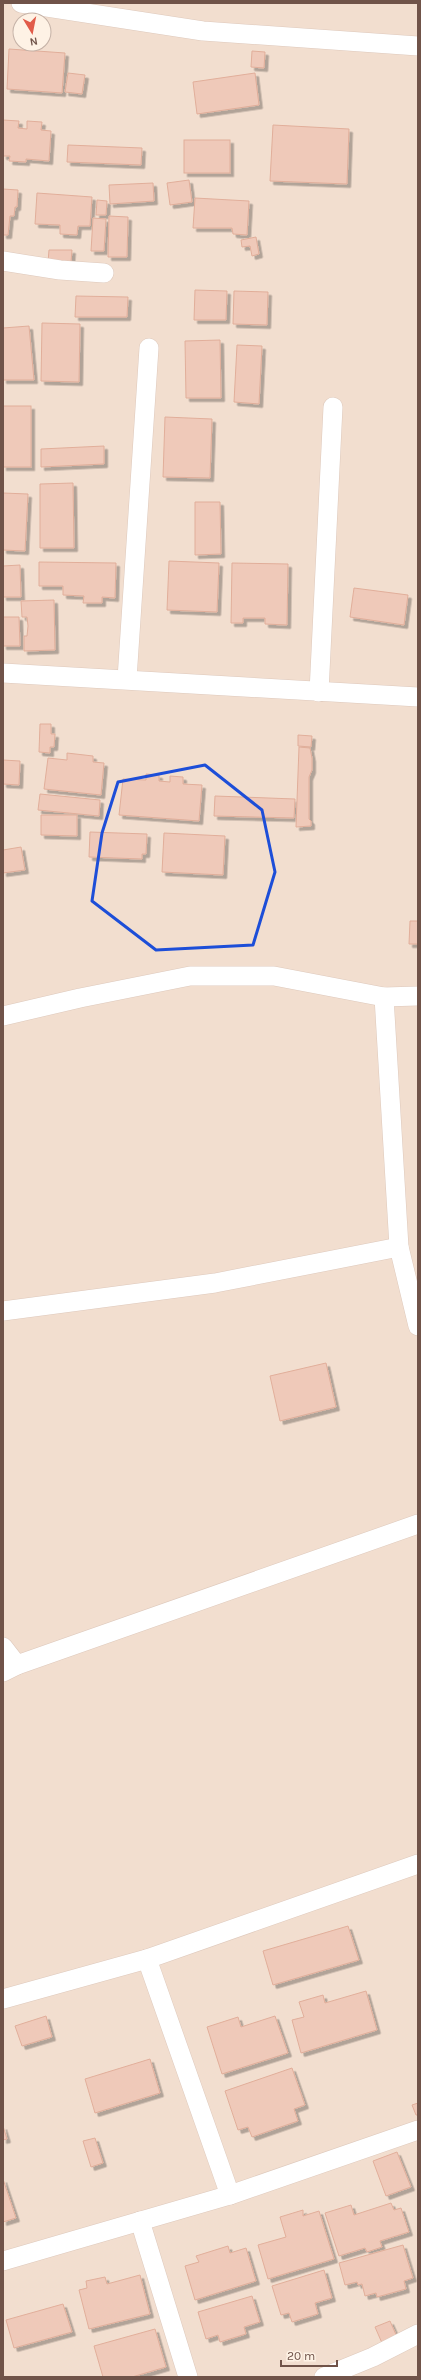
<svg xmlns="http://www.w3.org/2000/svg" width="421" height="2380" font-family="Karla,sans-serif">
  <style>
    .residential { fill: #f2decf; fill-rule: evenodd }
    .building { fill: #efc9b9; stroke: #e1ae9a; filter: url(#shadow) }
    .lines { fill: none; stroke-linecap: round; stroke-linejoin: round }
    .street-casing { stroke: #dec9bc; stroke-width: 20 }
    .street { stroke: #fff; stroke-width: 19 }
    .marked { fill: none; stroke: #1d4ed8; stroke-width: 3; stroke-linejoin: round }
  </style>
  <defs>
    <filter id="shadow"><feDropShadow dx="3.5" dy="3.5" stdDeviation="0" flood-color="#0004"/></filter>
  </defs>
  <rect width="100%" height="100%" fill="#fbeee0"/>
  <!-- residential -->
  <path class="residential" d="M3 3H418V2377H3ZM20 20H44V44H20Z"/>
  <!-- building -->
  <g class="building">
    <path d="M9 49 65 53 62 93 7 89Z"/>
    <path d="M252 51 265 52 264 68 251 67Z"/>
    <path d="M68 73 85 75 82 94 65 92Z"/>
    <path d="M255 73 259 105 197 114 193 82Z"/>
    <path d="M3 120 19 121 18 128 27 129V121L42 122 41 130 51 131 49 161 26 159V162L9 161 10 156H3Z"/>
    <path d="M273 125 349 129 347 184 270 181Z"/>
    <rect x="184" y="140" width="46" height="33"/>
    <path d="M68 145 142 148 141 165 67 162Z"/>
    <path d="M189 180 192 202 170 205 167 183Z"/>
    <path d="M153 183 154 201 110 204 109 185Z"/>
    <path d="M3 189 18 190 17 207H15L14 216H10L8 235H3Z"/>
    <path d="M37 193 92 197 90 226H78L77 235 60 234V225L35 224Z"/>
    <path d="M195 198 249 201 247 235 233 234 232 228H193Z"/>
    <path d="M97 200 107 201 106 215H96Z"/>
    <path d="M109 216 128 217 127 257H108Z"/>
    <path d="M93 218 106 219 104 251H91Z"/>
    <path d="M256 237 259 254 252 256 250 246 242 247 241 240Z"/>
    <path d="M49 250H72L71 262H48Z"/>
    <path d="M195 290 227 291 226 320H194Z"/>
    <path d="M234 291 268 292 267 325 233 324Z"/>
    <path d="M76 296 128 297 127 317H75Z"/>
    <path d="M42 323 80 324 79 382 41 381Z"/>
    <path d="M29 326 34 380H3V328Z"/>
    <path d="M220 340 221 398H186L185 341Z"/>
    <path d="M237 345 262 346 259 404 234 402Z"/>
    <rect x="3" y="406" width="28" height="61"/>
    <path d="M165 417 212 419 210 478 163 477Z"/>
    <path d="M104 446V464L41 467V449Z"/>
    <path d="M73 483 74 548H40V484Z"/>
    <path d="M3 493 28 494 25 551 3 550Z"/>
    <path d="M195 502H220L221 554 195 555Z"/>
    <path d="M169 561 219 563 217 612 167 610Z"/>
    <path d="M39 562 116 563 115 598 102 597V603H83L84 596 63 595V586H39Z"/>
    <path d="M232 563 288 564 287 625 265 624V618H243V623H231Z"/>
    <path d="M20 565 21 597H3V566Z"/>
    <path d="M354 588 408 595 404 625 350 617Z"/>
    <path d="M54 600 55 650 24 651V636H27L28 626 27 617H22L21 601Z"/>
    <path d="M3 617H19L20 646H3Z"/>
    <path d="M40 724H51V734H55L54 747H50V753L39 752Z"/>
    <path d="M298 735 312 736 311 747 298 746Z"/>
    <path d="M299 747 310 748 312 758V770L309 777V819L311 821V826L296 827Z"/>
    <path d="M67 753 93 756V762L104 763 101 795 44 789 48 758 67 760Z"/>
    <path d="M3 760 20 761 19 785 3 784Z"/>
    <path d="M146 774 159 775V781L170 782V776L183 777V784L202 785 199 821 119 815 123 779 146 780Z"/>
    <path d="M40 794 100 800 99 816 38 810Z"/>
    <path d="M215 796 295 799 294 818 214 816Z"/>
    <path d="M41 815H77V836L41 835Z"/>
    <path d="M90 832 147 834 146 854H142V859L89 857Z"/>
    <path d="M164 833 225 836 223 875 162 872Z"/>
    <path d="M21 847 25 870 3 873V850Z"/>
    <path d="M410 921H418V944H409Z"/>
    <path d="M326 1363 336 1407 280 1421 270 1376Z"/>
    <path d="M348 1926 359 1960 273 1985 263 1951Z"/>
    <path d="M366 1991 377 2030 301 2053 292 2020 304 2017 299 2002 323 1995 325 2003Z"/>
    <path d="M46 2016 52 2037 22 2046 15 2026Z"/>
    <path d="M275 2016 288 2053 222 2074 207 2027 238 2017 241 2027Z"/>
    <path d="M150 2059 160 2093 95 2113 85 2079Z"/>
    <path d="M292 2068 305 2105 294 2109 298 2121 252 2137 248 2127 238 2130 225 2091Z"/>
    <path d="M418 2103V2115H416L412 2105Z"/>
    <path d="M3 2126 7 2139 3 2140Z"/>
    <path d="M95 2138 103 2163 91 2167 83 2141Z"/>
    <path d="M397 2152 411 2187 386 2196 373 2161Z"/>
    <path d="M3 2179 16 2218 3 2222Z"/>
    <path d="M391 2203 394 2210 401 2208 409 2232 380 2241 382 2247 367 2252 365 2248 339 2256 325 2213 351 2205 354 2215Z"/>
    <path d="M303 2210V2216L319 2211 334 2259 268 2279 258 2245 286 2237 280 2217Z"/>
    <path d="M403 2245 413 2278 404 2281 406 2289 377 2297 376 2293 365 2296 362 2284 358 2285 357 2282 345 2285 339 2263Z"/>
    <path d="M228 2246 230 2253 246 2248 256 2281 195 2300 185 2266 199 2262 196 2256Z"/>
    <path d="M324 2270 332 2298 315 2303 318 2314 292 2322 289 2313 281 2315 272 2286Z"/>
    <path d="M140 2275 150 2314 89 2329 79 2290 87 2288 86 2281 105 2277 107 2284Z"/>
    <path d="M252 2296 260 2322 244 2327 246 2334 220 2342 218 2335 206 2339 198 2312Z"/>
    <path d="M63 2304 72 2332 14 2348 6 2320Z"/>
    <path d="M390 2321 397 2337 382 2343 375 2327Z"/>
    <path d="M155 2329 166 2367 132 2377H103L94 2346Z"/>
  </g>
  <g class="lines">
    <!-- street casing -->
    <g class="street-casing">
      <g id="street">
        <path d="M21 3 203 31 418 46"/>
        <path d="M3 261 60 270 104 273"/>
        <path d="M3 673 418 697"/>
        <path d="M127 679 149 348"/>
        <path d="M319 692 333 407"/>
        <path d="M384 997 399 1247 418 1326"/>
        <path d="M3 1016 80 998 190 976H274L384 997 418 996"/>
        <path d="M3 1311 215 1283 399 1247"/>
        <path d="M3 1647 17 1665"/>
        <path d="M3 1672 17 1665 418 1524"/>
        <path d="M147 1959 230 2195"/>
        <path d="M3 1999 147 1959 418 1864"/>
        <path d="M140 2221 188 2377"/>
        <path d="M3 2261 230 2195 418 2130"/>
        <path d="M324 2377 373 2357 418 2334"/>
      </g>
    </g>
    <!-- street -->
    <use href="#street" class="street"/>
  </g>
  <!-- marked area -->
  <path class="marked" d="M205 765 262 810 275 872 253 945 156 950 92 901 102 833 118 782Z"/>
  <!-- border -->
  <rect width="421" height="2380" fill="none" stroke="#705349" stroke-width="8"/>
  <!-- north arrow -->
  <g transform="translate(32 32) rotate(170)"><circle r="19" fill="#fef2e5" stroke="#c5b2a7"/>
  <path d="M0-3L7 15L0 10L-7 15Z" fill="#e15b49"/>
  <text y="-6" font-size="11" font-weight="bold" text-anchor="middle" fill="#705349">N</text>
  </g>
  <!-- scale -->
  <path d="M281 2360v6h56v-6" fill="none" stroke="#705349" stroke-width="2"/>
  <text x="287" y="2360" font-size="12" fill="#705349" stroke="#fef2e5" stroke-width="3" paint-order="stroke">20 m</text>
</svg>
